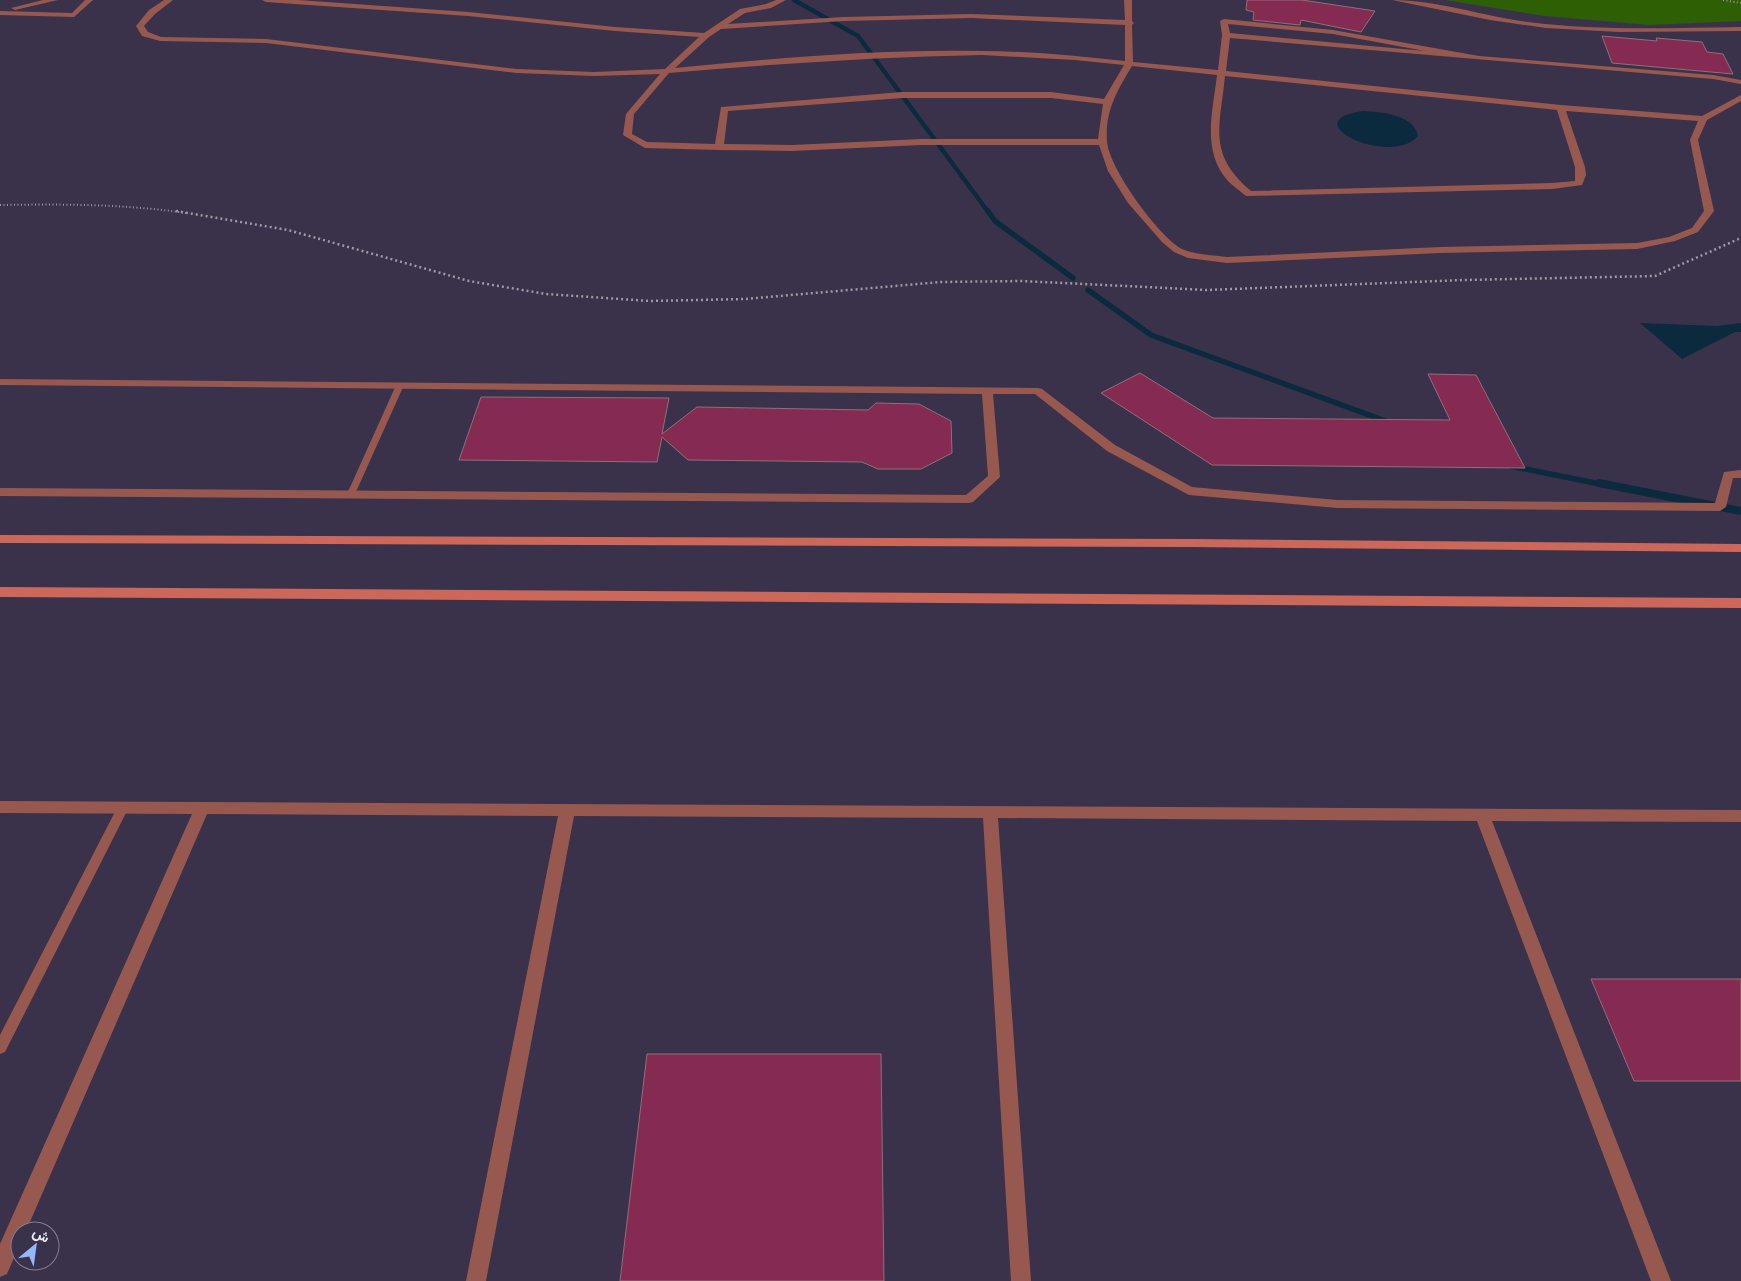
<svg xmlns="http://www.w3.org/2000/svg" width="1741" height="1281" font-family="Cabin,Vazirmatn,sans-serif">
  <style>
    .green { fill: #2e5f05 }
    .water { fill: #0c2a3e }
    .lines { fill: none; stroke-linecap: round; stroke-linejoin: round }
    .stream-far2 { stroke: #0c2a3e; stroke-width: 4.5 }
    .stream-far1 { stroke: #0c2a3e; stroke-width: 5.5 }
    .stream { stroke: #0c2a3e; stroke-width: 8 }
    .building { fill: #852a50; stroke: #8f7079 }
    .path-far1 { stroke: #9e98aa; stroke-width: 2; stroke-dasharray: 1 2.5; stroke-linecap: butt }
    .path { stroke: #9e98aa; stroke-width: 2.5; stroke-dasharray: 2 3; stroke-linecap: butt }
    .service { fill: #97594f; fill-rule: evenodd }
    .minor { fill: #97594f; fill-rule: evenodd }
    .secondary { fill: #cc685a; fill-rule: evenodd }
  </style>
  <rect width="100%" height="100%" fill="#3a324a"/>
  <!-- green -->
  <path class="green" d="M1445 0H1741V21L1649 25 1544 16Z"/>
  <!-- water -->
  <g class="water">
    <path d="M1363 111C1380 112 1414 114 1418 136 1391 168 1291 121 1363 111Z"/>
    <path d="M1640 323 1717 326 1741 323V332H1735L1682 359Z"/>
  </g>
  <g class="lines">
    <!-- stream-far2 -->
    <path class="stream-far2" d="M794 0 858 36 989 213"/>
    <!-- stream-far1 -->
    <g class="stream-far1">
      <path d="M988 211 995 221 1073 278"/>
      <path d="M1088 290 1151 335 1391 423"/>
      <path d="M1510 466 1605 485"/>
    </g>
    <!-- stream -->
    <path class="stream" d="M1599 483 1741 511"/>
  </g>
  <!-- building -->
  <g class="building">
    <path d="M1247 0H1302L1375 11 1361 32 1301 20 1300 25 1253 20 1254 12 1246 10Z"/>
    <path d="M1602 36 1657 41 1656 38 1702 42 1707 52 1723 54 1733 74 1612 63Z"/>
    <path d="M1140 373 1213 418 1450 420 1428 374 1476 375 1525 468 1212 465 1101 393Z"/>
    <path d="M481 397 669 398 662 434 697 407 868 410 876 403 919 404 951 421 952 453 921 469H878L862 462 688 460 662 437 657 462 459 460Z"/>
    <path d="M1591 979H1741V1081H1634Z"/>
    <path d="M647 1054H881L884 1281H620Z"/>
  </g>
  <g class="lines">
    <!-- path-far1 -->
    <g class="path-far1">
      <path d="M1723 0 1741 3"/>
      <path d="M0 205C62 204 124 204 186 213"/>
    </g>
    <!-- path -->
    <path class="path" d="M176 211 288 230 469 281 546 294 650 301 745 299 941 282 1022 281 1207 290 1464 280 1655 276 1741 238"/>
    <!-- service -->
    <g class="service">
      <path d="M397 383H400L404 385 355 494 351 497 348 496 347 494Z"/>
      <path d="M123 802 127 804 129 807 5 1052 0 1054V1035L119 804Z"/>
    </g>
    <!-- minor -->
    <g class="minor">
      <path d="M43 0H58L15 10 11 8Z"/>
      <path d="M85 0H93L74 17 0 15V11L72 13Z"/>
      <path d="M164 0H173L155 14 144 26 148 32 161 37 266 39 517 69 594 72 665 69 699 37 615 31 468 16 266 2 262 0H298L468 12 615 27 704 33 740 9 766 4 776 0H786L771 8 745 13 728 24 844 17 971 14 1125 20 1124 0H1132V21L1134 23 1132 25 1133 62 1218 70 1222 35 1220 21 1224 19 1333 30 1479 56 1713 75 1741 80V84L1713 79 1230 38 1226 71 1561 105 1702 116 1741 95V101L1707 120 1698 140 1714 211 1698 232 1675 241 1637 249 1440 253 1227 263 1188 258 1174 252 1162 242 1128 203 1108 171 1099 145H921L792 151 719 150 645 148 623 135 626 114 660 74 594 76 517 73 266 43 160 41 142 36 136 26 149 10ZM971 18 1125 25V61C1077 56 1029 51 981 51 879 49 777 58 675 68L709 37 721 29 844 21ZM1228 24 1333 34 1425 51 1230 33ZM982 55 1075 60 1124 65 1104 99 1051 92H902L721 107 715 144 647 142 632 134 634 114 669 73C774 64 877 57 982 55ZM1132 66 1217 75C1213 111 1201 151 1228 181 1233 186 1240 191 1246 196L1552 189 1582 185 1586 175 1585 167 1566 111 1698 121 1690 140 1704 211 1692 228 1669 237 1637 243 1440 247 1227 257C1212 255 1196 255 1182 249 1159 237 1108 167 1107 141 1105 111 1117 91 1132 66ZM1225 76 1557 110 1575 167V181L1552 183 1251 191C1207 154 1220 127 1225 76ZM902 98H1051L1103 104 1098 139H921L792 145 724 144 728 111Z"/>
      <path d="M1392 0C1436 0 1483 16 1528 22 1598 31 1670 28 1741 27V31L1619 32 1546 28 1490 20Z"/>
      <path d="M0 379 1038 388 1042 389 1115 445 1192 487 1337 500 1715 503 1724 472 1741 470V478H1733L1726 507 1720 511 1337 508 1189 495 1107 451 1035 394H993L1000 477 973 502 969 503 0 496V488L966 495 988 476 982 394 0 385Z"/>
      <path d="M0 801 1741 810V822L1492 821 1671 1281H1651L1477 821 998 818 1031 1281H1011L983 818 574 816 486 1281H466L558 816 207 814 26 1231H20V1244L7 1274 0 1277V1244L192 814 0 813Z"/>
    </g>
    <!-- secondary -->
    <g class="secondary">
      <path d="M0 535 1189 539 1741 544V552L1189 547 0 543Z"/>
      <path d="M0 587 1741 598V608L0 597Z"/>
    </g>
  </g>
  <!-- north arrow -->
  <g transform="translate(35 1246) rotate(29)"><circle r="24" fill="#3a324a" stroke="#847e92"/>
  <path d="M0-4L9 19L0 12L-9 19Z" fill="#91b8fd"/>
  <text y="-8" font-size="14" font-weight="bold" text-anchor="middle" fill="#f4f1fd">ش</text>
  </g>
</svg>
